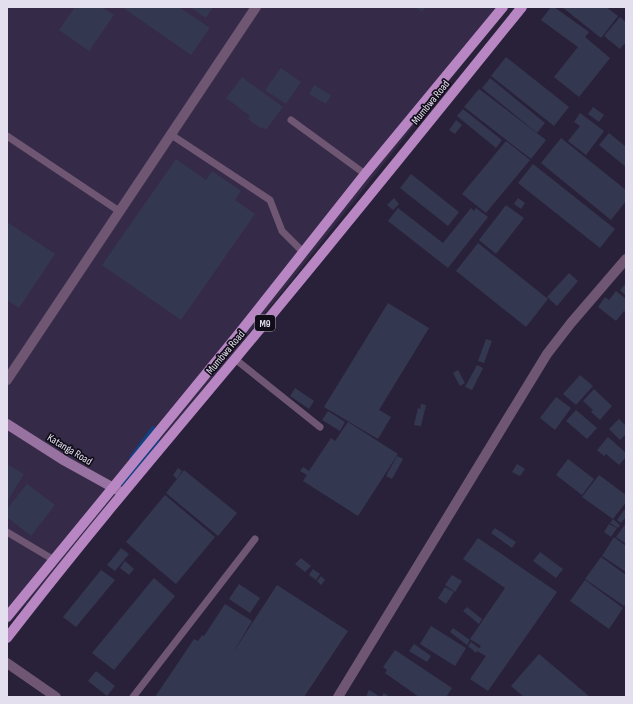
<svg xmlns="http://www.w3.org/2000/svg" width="633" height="704" font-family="'Sofia Sans Condensed',sans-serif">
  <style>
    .built { fill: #352a47 }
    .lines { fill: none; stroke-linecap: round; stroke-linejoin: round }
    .stream { stroke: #113f80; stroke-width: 4 }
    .building { fill: #343750 }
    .lane { stroke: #6f5774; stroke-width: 7 }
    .street { stroke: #6f5774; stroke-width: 10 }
    .secondary { stroke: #9872a0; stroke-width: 10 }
    .primary { stroke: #b786c3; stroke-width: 10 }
    .labels { text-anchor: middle; stroke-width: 3.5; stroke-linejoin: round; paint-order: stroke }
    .shield { fill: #110d18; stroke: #a5a0ae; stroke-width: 1 }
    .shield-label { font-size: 10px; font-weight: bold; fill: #e4dfef }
    .street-label { font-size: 11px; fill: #e4dfef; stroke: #110d18 }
  </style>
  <rect width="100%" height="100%" fill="#292139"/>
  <!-- built -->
  <path class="built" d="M7 7H508L124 491 7 626Z"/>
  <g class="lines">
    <!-- stream -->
    <g class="stream">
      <path d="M131 458 153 428"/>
      <path d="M123 485 158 440"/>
    </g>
  </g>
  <!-- building -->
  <g class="building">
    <path d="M75 7H102L114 15 89 51 59 30Z"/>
    <path d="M122 7H179L210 28 191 55Z"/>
    <path d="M190 7H213L206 18Z"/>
    <path d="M415 7H426L422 12Z"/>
    <path d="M551 7H554L589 32 585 37 610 58 579 97 554 77 578 47 541 20Z"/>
    <path d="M562 7H606L618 16 601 38Z"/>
    <path d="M620 17 626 22V42L620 49 604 36Z"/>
    <path d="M506 57 569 107 554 126 491 76Z"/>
    <path d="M281 68 301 82 286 104 265 90Z"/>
    <path d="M242 77 283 107 266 130 261 127 260 128 248 119 250 116 226 98Z"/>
    <path d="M490 78 545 123 537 133 482 88Z"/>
    <path d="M314 85 331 95 326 104 309 94Z"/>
    <path d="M479 89 546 140 531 159 464 107Z"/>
    <path d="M593 107 604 115 599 122 588 114Z"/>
    <path d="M463 109 502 140 496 148 457 116Z"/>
    <path d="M580 113 604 131 586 155 568 141 580 126 574 122Z"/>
    <path d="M456 120 462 125 455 134 449 130Z"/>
    <path d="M609 133 626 147V167L599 145Z"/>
    <path d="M561 138 626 190V201L611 220 541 163Z"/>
    <path d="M506 141 530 160 486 213 462 194Z"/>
    <path d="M176 159 206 180 212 171 241 191 235 200 255 214 181 320 102 265Z"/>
    <path d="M533 164 615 229 600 248 518 183Z"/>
    <path d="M411 174 459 212 448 226 400 188Z"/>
    <path d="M394 198 399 204 393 210 387 205Z"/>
    <path d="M518 198 525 203 521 209 514 204Z"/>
    <path d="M506 205 524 218 496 254 479 240Z"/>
    <path d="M398 208 443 243 471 208 474 211 476 208 488 217 448 268 388 221Z"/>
    <path d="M7 222 55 254 19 308 7 300Z"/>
    <path d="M478 243 548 299 526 327 456 271Z"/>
    <path d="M569 273 578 281 557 306 547 297Z"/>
    <path d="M626 283V296L620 290Z"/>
    <path d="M616 291 626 299V313L624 311 616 321 598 307 605 297 609 300Z"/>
    <path d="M388 303 429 328 379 410 391 417 378 439 324 407Z"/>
    <path d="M486 339 492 341 484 363 478 361Z"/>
    <path d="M477 365 483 368 472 390 465 387Z"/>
    <path d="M458 370 465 383 460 386 453 373Z"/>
    <path d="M580 375 593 386 576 405 563 394Z"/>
    <path d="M295 388 314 401 309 409 290 396Z"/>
    <path d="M594 389 612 406 600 420 591 412 593 410 583 401Z"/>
    <path d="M556 397 571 408 555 430 540 418Z"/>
    <path d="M421 404 426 405 421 426 414 425 418 408 420 409Z"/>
    <path d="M576 410 597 428 587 439 566 421Z"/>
    <path d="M328 411 345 422 340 431 322 420Z"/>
    <path d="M619 419 626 426V434L620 440 609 429Z"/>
    <path d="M348 422 398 454 358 516 303 481 307 475 300 471 303 467 309 471 331 438 335 441Z"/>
    <path d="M608 437 626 453V457L619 465 606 454 604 456 597 450Z"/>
    <path d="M397 456 403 459 392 479 386 476Z"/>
    <path d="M568 459 594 479 582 495 556 475Z"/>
    <path d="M7 464 24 474 7 502Z"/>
    <path d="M517 464 525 469 520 476 512 472Z"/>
    <path d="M178 468 182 471 177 479 173 475Z"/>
    <path d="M184 470 237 513 218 536 166 493Z"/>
    <path d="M599 475 626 495V502L613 519 582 497Z"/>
    <path d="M27 484 55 505 31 536 7 517V509Z"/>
    <path d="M165 495 215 537 176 584 126 542Z"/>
    <path d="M624 510 626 511V517L621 523 617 520Z"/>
    <path d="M613 519 620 525 618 528 610 523Z"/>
    <path d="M626 523V544L616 537Z"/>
    <path d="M609 524 617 528 611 537 604 532Z"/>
    <path d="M495 528 516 542 512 548 491 533Z"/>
    <path d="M614 537 626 546V572L602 556Z"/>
    <path d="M478 538 557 592 488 691 470 679 486 656 477 651 476 653 468 646 471 642 479 648 481 646 470 639 505 588 463 559Z"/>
    <path d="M121 548 129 554 115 571 107 565Z"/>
    <path d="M540 552 563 569 556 578 533 561Z"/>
    <path d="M601 557 626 575V603L624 606 585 579Z"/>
    <path d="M301 558 311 566 305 572 295 564Z"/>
    <path d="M125 561 134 569 129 575 120 568Z"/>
    <path d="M313 569 320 574 316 580 309 575Z"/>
    <path d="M101 570 115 580 76 627 63 617Z"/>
    <path d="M452 575 462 581 455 592 445 585Z"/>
    <path d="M321 576 325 580 321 585 317 581Z"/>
    <path d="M154 578 175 596 114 670 92 653Z"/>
    <path d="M585 580 623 608 609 629 570 601Z"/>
    <path d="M239 584 260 598 250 613 229 599Z"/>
    <path d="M277 585 348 631 304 697H155L194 639 198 641 202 635 204 636 225 604 252 621 232 654Z"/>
    <path d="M445 587 454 592 446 604 438 598Z"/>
    <path d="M467 607 482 619 479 624 463 611Z"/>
    <path d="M431 626 466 648 455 666 420 644Z"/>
    <path d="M453 628 470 640 467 645 450 632Z"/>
    <path d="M414 644 431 656 427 662 409 651Z"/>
    <path d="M395 650 452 688 446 697H419L385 673 387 670 383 667Z"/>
    <path d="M539 654 590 697H524L511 686Z"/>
    <path d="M96 671 115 686 107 696 88 681Z"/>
    <path d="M369 690 379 696 378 697H366Z"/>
    <path d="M384 693 390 697H381Z"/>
  </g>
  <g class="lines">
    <!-- lane -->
    <g class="lane">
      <path d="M291 120 365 174"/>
      <path d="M170 134 270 200 282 231 303 252"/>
      <path d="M7 136 119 211"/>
      <path d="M235 359 320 427"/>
      <path d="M7 532 54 560"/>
      <path d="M133 697 255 539"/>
    </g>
    <!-- street -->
    <g class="street">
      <path d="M7 380 256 7"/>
      <path d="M7 663 56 697"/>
      <path d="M338 697 547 354 571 323 626 259"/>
    </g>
    <!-- secondary -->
    <path class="secondary" d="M7 424 65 461 121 492"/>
    <!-- primary -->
    <g class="primary">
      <path d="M7 617 237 336 365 174 503 7"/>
      <path d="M7 638C80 543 158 451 235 359 332 243 427 125 522 7"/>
    </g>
  </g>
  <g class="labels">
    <!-- shield labels -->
    <rect class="shield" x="255" y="315" width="20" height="16" rx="3"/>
    <g class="shield-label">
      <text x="265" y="327">M9</text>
    </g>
    <!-- street labels -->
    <g class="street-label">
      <text transform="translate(430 102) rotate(-51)" y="4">Mumbwa Road</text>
      <text transform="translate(225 352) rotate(-50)" y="4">Mumbwa Road</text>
      <text transform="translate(70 449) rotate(31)" y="4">Katanga Road</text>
    </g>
  </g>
  <!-- border -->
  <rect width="633" height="704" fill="none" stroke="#e4dfef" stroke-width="16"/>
</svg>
